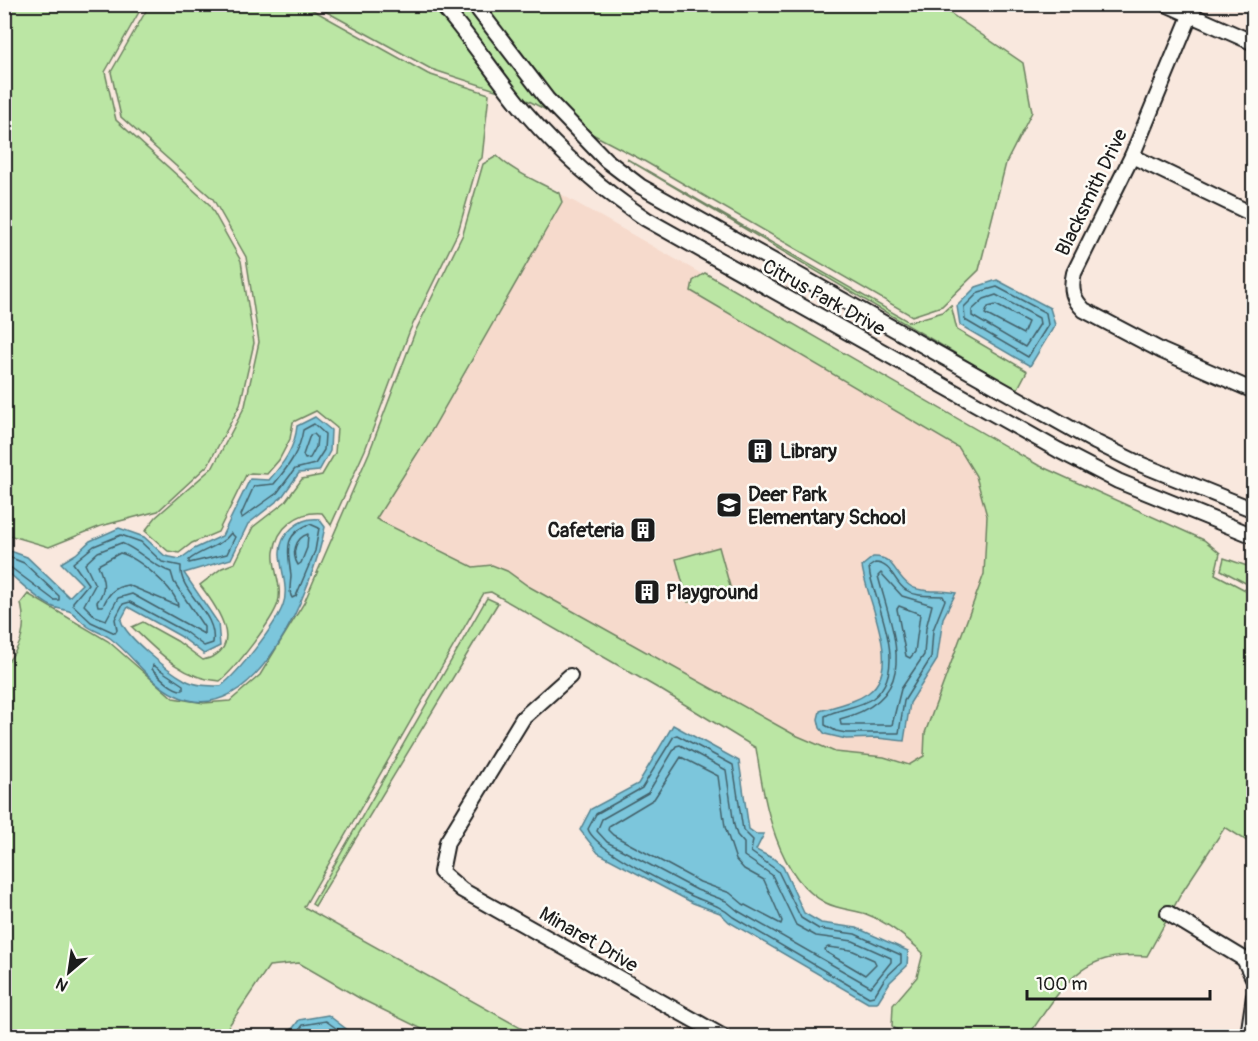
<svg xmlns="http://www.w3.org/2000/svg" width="1258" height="1041" font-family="Pangolin,sans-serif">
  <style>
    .built { fill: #f6dacc }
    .green { fill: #bbe6a4; stroke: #6c8160; stroke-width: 1.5 }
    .water { fill: #7cc6dc; stroke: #56828f; stroke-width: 1.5 }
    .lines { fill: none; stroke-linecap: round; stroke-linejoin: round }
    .shore { stroke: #426069; stroke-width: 1.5 }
    .minor-casing { stroke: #1c1c1c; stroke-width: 18 }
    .minor { stroke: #fdfcf7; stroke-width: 14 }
    .labels { text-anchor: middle; stroke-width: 5; stroke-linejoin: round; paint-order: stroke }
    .street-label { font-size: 20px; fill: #1c1c1c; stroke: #fdfcf7 }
    .poi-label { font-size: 20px; font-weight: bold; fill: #1c1c1c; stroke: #fdfcf7; text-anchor: start }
  </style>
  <rect width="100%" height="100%" fill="#f9e8de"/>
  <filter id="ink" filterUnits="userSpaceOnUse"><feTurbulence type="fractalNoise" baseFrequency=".0167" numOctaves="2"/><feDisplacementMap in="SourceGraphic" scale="12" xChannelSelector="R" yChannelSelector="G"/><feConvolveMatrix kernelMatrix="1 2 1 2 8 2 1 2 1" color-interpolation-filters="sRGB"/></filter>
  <g filter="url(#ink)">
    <!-- built -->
    <path class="built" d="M559 193 1038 465 1086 487 915 827 371 523Z"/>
    <!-- green -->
    <g class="green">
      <path d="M5 4 143 5 105 72 116 120 209 204 241 261 254 343 240 405 208 465 158 511 101 526 49 547 5 534Z"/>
      <path d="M150 4 304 5 428 74 489 94 482 158 478 162 458 232 410 330 365 450 331 525 322 513C298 511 277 527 274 552 272 569 283 585 278 603 273 620 235 669 220 681 183 679 158 652 132 627L143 622 177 641 203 660C247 650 217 607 200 585L222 568 235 563 253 527 285 502 302 479 322 475 335 453 337 428 316 411 293 422 290 439 279 460 267 474 251 473 246 475 218 532 192 543 179 553 168 551 145 531 156 517 213 467 245 406 259 342 246 257 213 199 121 117 111 72Z"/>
      <path d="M314 5H938L1023 63 1032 112 1006 163 979 270 942 306 912 316 644 161 529 101 431 69Z"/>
      <path d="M497 156C515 173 537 181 559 193L562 202 429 435 376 519 473 567 492 565 507 571 528 586 793 734 835 752 884 757 909 765 924 756 925 733 984 574 987 516 976 476 959 448 691 291 693 281 705 273 1038 465 1204 540 1220 553 1215 574 1253 594V845L1225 827 1181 894 1147 956C1079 950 1063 987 1028 1036H905L892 1026 893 1005 917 977 923 953C907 938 887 922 866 914 853 910 838 909 826 903 775 877 764 798 756 748L661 690 491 592 484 593 304 907 535 1036H436L361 999 299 963 269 966 222 1036H5L4 666C22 646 27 630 21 603L28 594 108 641 173 698 204 703 230 701 260 675 304 603 369 453 415 332 463 234 483 164Z"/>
      <path d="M627 159 909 322 943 312 951 305 957 330 1027 371 1017 390Z"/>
      <path d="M719 547 731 590 688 602 676 559Z"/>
      <path d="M1224 558 1253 568V587L1221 570Z"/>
      <path d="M487 598 498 603 315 906 312 904Z"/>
    </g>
    <!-- water -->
    <g class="water">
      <path d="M997 280 1050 308 1055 325 1030 366 960 325 957 306 976 287Z"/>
      <path d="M315 417 331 430 330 451 319 471 299 473 282 497 248 524 231 559 184 573 218 623 220 646 204 654 180 636 128 607 121 620C125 637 169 671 185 680 196 686 209 686 221 686 238 673 276 625 283 605 289 589 281 571 280 555 279 533 300 517 319 519L325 527C314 584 256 735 175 695 149 683 133 655 110 638 103 633 93 631 86 625 80 621 76 614 69 611 63 609 57 609 51 606 35 598 19 581 5 570V549L27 557 69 597 82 584 61 563 76 554 90 541 119 528 144 537 165 556 180 559 194 549 222 536 250 479 269 480C283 464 295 448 297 426Z"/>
      <path d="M873 557C894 556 894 574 909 585 921 594 941 589 956 593L943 618 937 660 910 703 904 741 877 738 846 739 825 734 820 728 818 719 820 711C837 705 854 703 868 693 904 668 866 599 862 566Z"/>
      <path d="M673 725 739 761 749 829 756 834H764L756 850 774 859 783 867 804 913 821 923 857 928 908 951 907 966 890 982 877 1003H868L729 922 720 913 693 903 598 853 580 830 591 809 638 784Z"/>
      <path d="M328 1015 349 1031 391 1032 400 1036H287L299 1020Z"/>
    </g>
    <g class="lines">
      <!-- shore -->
      <g class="shore">
        <path d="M997 287 1046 313 1048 325 1028 357 965 320 964 307 979 292Z"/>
        <path d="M996 295 1039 318 1040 324 1025 347 972 316V310L984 299Z"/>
        <path d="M996 305 1028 322 1023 334 985 314 988 307Z"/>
        <path d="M314 424 325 434 324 450 315 464 295 469 277 493 242 518 241 515 254 486 274 484C288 467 300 451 303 430Z"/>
        <path d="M314 434 317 437 316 447 310 458 305 459 303 455 310 435Z"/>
        <path d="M310 524 319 528 315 551 296 596 292 598C288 591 291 583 291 575 288 551 282 535 310 524Z"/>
        <path d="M231 533 235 537 227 554 189 563V560C202 549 221 547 231 533Z"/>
        <path d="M308 534 307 548 301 563 298 565C291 554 295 538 308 534Z"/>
        <path d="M121 535 141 542 162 562 181 566C178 593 218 612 213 643L204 646 184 631 130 602 123 604 115 619 117 630 115 633 91 622 73 605V602L88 584 73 563 94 546Z"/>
        <path d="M121 543C140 550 151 566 171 572L174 582 204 627V634L132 594 118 598 106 620 95 616 84 605 95 585 85 564 98 552Z"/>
        <path d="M120 553C137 557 176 589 178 606L128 585C113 587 108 595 103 606H98L97 602C107 589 104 580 98 565Z"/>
        <path d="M4 555 24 563 59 596V600H54L10 567 4 565"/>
        <path d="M875 563C892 563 894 583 906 590 918 598 930 595 943 596L945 600 933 630 931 658 904 701 899 733H846L836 731 825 725V716C841 708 858 708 873 698 909 670 878 609 870 575L869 567Z"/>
        <path d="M881 573 902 596 932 605 926 628 924 655 901 689 892 725H841L840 719C923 697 894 637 878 576Z"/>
        <path d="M899 606 920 614 915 652 910 658 906 656 897 609Z"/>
        <path d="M153 665 183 685V690C173 691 160 677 152 669Z"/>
        <path d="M677 735 733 765 743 830 753 840 751 852 778 871 801 918 819 929 855 934 901 955V963L885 978 874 996 869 997 733 917C720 905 707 903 692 896 669 885 595 850 588 829L596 814 642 788 674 736Z"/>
        <path d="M680 745 726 770 734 825 737 835 744 843V856L772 875 796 925 816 936 853 941 891 958V962L871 987 738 911 726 901 697 890 607 842 597 831 602 819 648 793 676 746Z"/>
        <path d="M681 757 718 776 725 827 736 860 744 869 764 880 782 921 781 924 743 904 730 893 700 882 613 835 608 830 609 826 654 799Z"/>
        <path d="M828 947 851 950 874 960 876 964 865 975 826 952 825 949Z"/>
        <path d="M295 1036 303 1025 326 1021 347 1036"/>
      </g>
      <!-- minor casing -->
      <g class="minor-casing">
        <g id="minor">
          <path d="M441 4C472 39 496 78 526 113 562 155 601 189 646 219L1058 450 1118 481 1254 536"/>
          <path d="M474 4 547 99 606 160 640 186 1095 442 1140 464 1254 510"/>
          <path d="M1166 4 1254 43"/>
          <path d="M1190 16 1132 156 1074 273C1070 290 1073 299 1084 310L1162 351 1254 391"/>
          <path d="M1132 156 1254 215"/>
          <path d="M570 676 523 718 447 842 441 872 462 890 722 1036"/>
          <path d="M1168 913 1244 959 1254 980"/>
          <path d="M1248 1036 1254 996"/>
        </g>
      </g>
      <!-- minor -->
      <use href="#minor" class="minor"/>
    </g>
  </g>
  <!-- icons -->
  <defs>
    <g id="building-square" transform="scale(1.35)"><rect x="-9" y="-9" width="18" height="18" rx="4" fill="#1c1c1c" stroke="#fdfcf7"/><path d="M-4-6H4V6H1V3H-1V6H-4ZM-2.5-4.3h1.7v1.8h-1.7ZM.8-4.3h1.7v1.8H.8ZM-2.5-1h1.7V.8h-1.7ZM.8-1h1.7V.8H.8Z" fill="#fff"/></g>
    <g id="school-square" transform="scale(1.35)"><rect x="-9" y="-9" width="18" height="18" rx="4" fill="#1c1c1c" stroke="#fdfcf7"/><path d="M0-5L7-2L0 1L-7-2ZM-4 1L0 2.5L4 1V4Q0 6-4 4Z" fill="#fff"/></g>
  </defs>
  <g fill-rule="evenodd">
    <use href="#building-square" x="760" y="451"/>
    <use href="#school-square" x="729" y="505"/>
    <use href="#building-square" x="643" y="530"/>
    <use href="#building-square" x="647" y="592"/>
  </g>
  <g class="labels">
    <!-- street labels -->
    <g class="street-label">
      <text transform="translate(1091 192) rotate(-64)" y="7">Blacksmith Drive</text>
      <text transform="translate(824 297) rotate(29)" y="7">Citrus Park Drive</text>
      <text transform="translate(589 939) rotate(30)" y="7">Minaret Drive</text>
    </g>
    <!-- poi labels -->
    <g class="poi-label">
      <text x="780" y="458">Library</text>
      <text x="748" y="501">Deer Park<tspan x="748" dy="23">Elementary School</tspan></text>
      <text x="624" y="537" text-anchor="end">Cafeteria</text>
      <text x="666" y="599">Playground</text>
    </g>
  </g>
  <!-- margin -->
  <rect width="1258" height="1041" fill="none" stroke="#fdfcf7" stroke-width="24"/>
  <rect x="12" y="12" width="1234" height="1017" fill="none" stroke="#1c1c1c" stroke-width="2" filter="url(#ink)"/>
  <!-- north arrow -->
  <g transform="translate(69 972) rotate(209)" stroke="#fdfcf7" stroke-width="4.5" paint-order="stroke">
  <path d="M0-4.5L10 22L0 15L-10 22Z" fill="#1c1c1c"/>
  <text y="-9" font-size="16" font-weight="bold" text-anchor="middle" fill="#1c1c1c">N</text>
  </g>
  <!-- scale -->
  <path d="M1027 990v9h183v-9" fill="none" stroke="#1c1c1c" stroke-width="3"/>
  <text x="1036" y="990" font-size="18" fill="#1c1c1c" stroke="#fdfcf7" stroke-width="4.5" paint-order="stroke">100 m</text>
</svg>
